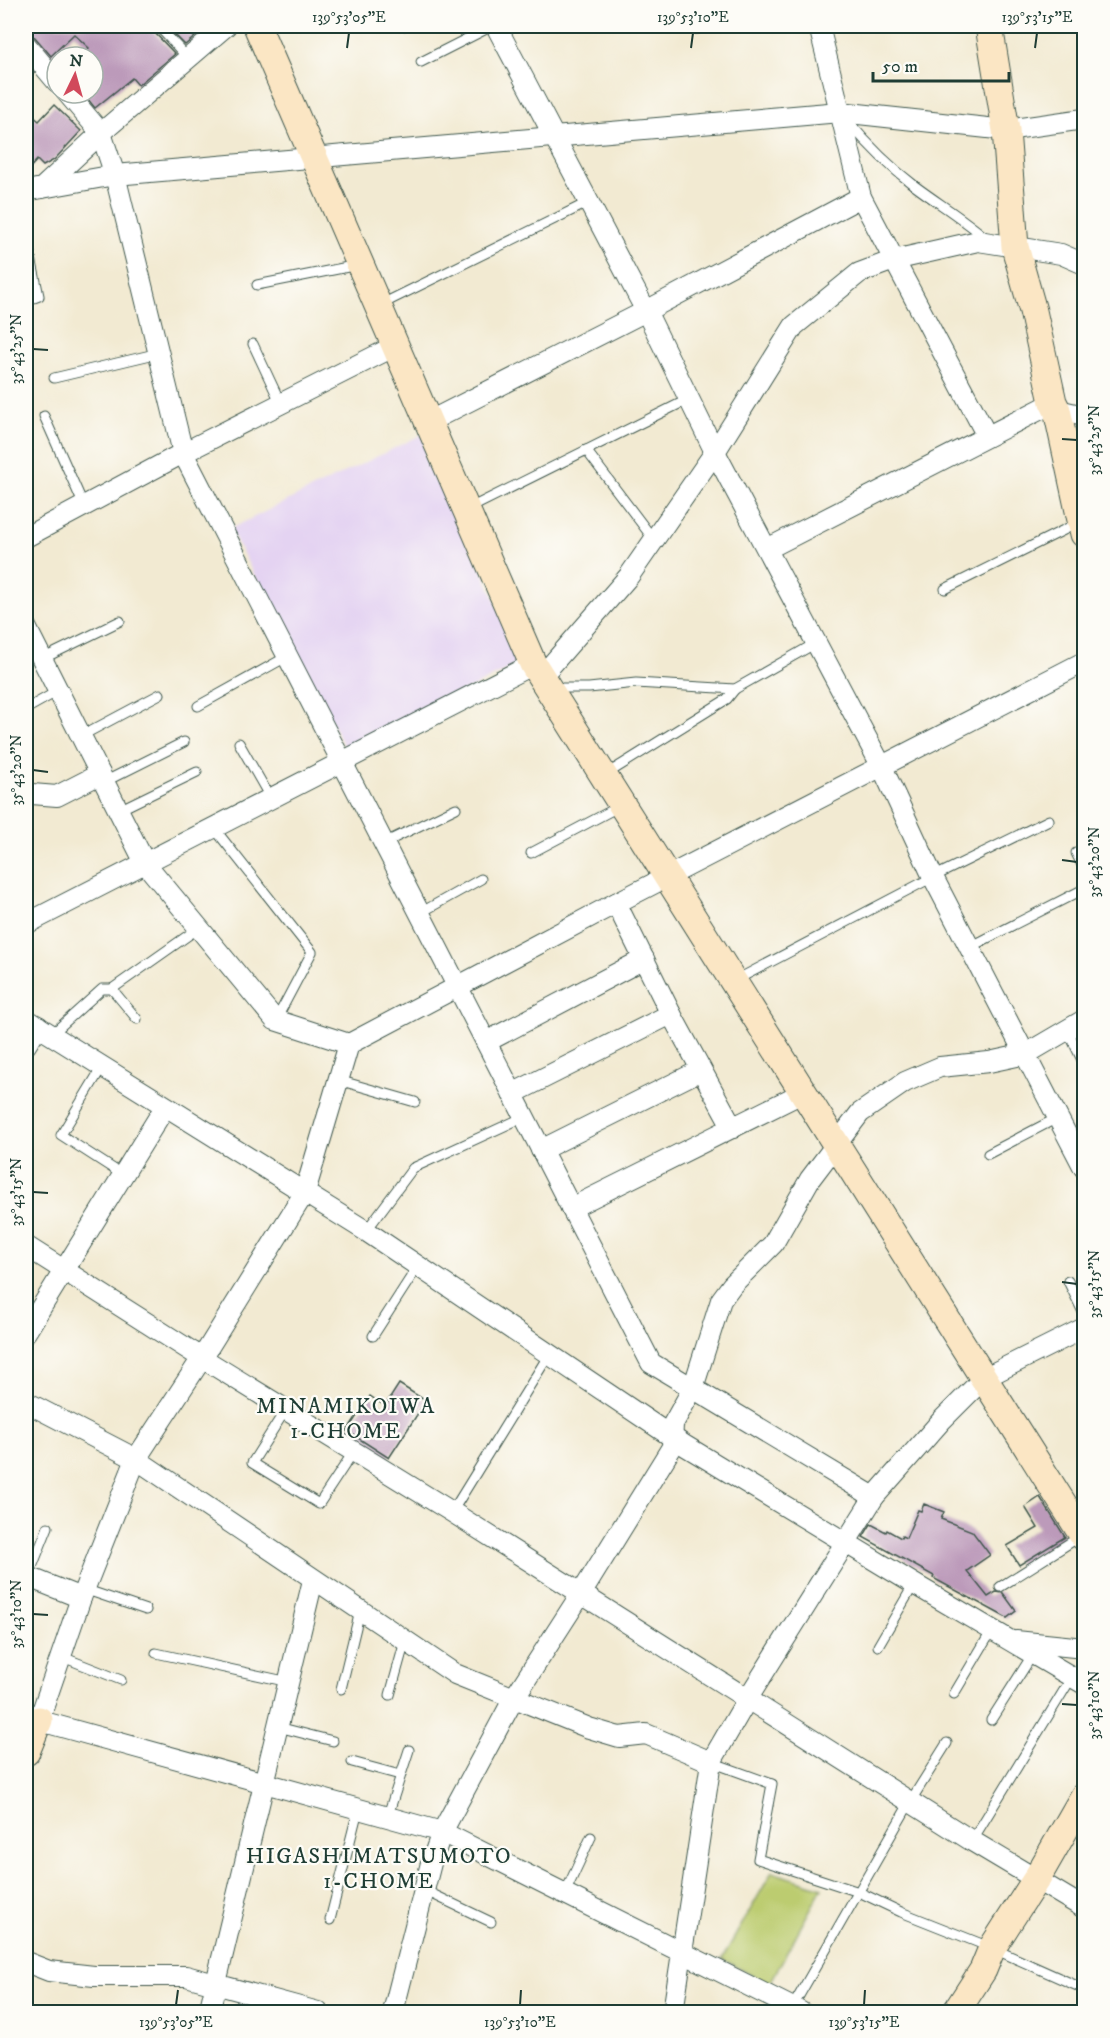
<svg xmlns="http://www.w3.org/2000/svg" width="1110" height="2038" font-family="'IM FELL DW Pica',serif">
  <style>
    .built { fill: #e4d3f2 }
    .green { fill: #bccc6f; stroke: #6e8452; stroke-width: 1.5 }
    .building { fill: #bc9aba }
    .lines { fill: none; stroke-linecap: round; stroke-linejoin: round }
    .lane-casing { stroke: #3f574c; stroke-width: 11 }
    .street-casing { stroke: #3f574c; stroke-width: 22 }
    .secondary-casing { stroke: #3f574c; stroke-width: 29 }
    .lane { stroke: #fff; stroke-width: 9 }
    .street { stroke: #fff; stroke-width: 20 }
    .secondary { stroke: #fbe6c4; stroke-width: 27 }
    .ticks { fill: none; stroke: #1f3d34; stroke-width: 2 }
    .labels { text-anchor: middle; stroke-width: 4.5; stroke-linejoin: round; paint-order: stroke }
    .neighbourhood-label { font-size: 22px; letter-spacing: 1.5px; fill: #1f3d34; stroke: #fdfcf7 }
    .neatline { fill: none; stroke: #1f3d34; stroke-width: 2 }
    .ticks-label { font-size: 15px; text-anchor: middle; fill: #1f3d34 }
  </style>
  <rect width="100%" height="100%" fill="#fdfcf7"/>
  <filter id="ink" filterUnits="userSpaceOnUse"><feTurbulence type="fractalNoise" baseFrequency=".0167" numOctaves="2"/><feDisplacementMap in="SourceGraphic" scale="12" xChannelSelector="R" yChannelSelector="G"/><feConvolveMatrix kernelMatrix="1 2 1 2 8 2 1 2 1" color-interpolation-filters="sRGB"/></filter>
  <filter id="wash" filterUnits="userSpaceOnUse"><feTurbulence type="fractalNoise" baseFrequency=".008" numOctaves="4" result="noise"/><feDisplacementMap in="SourceGraphic" scale="24" xChannelSelector="R" yChannelSelector="G"/><feGaussianBlur stdDeviation="1.35" result="paint"/><feColorMatrix in="noise" values="0 0 0 0 0 0 0 0 0 0 0 0 0 0 0 0 0 1.4 0 .05"/><feComposite in="paint" operator="in"/></filter>
  <g filter="url(#wash)">
    <rect width="100%" height="100%" fill="#f2ead2"/>
    <!-- built -->
    <path class="built" d="M423 434 522 662 352 749 345 748 230 529Z"/>
    <!-- green -->
    <path class="green" d="M772 1872 822 1888 769 1985 722 1959Z"/>
    <g id="blocks">
      <!-- building -->
      <g class="building">
        <path d="M26 26H151L153 31 175 54 138 85 132 78 95 108 83 93H93V57H80L89 48 74 34 51 56 35 37 26 33Z"/>
        <path d="M181 26H208L185 45 173 33Z"/>
        <path d="M26 63 34 73 26 81Z"/>
        <path d="M54 105 81 131 54 160 43 166 37 160 26 172V110L39 121Z"/>
        <path d="M399 1384 426 1401 389 1458 347 1431 370 1396 385 1406Z"/>
        <path d="M1040 1497 1065 1537 1019 1565 1007 1546 1038 1528 1025 1507Z"/>
        <path d="M924 1504 944 1512 941 1519 972 1531 990 1555 967 1571 988 1597 996 1592 1003 1593 1016 1611 1007 1618 933 1578 934 1576 863 1537 871 1524 886 1532 887 1530 901 1538 902 1536 906 1538 918 1510 921 1511Z"/>
      </g>
    </g>
  </g>
  <g filter="url(#ink)">
    <use href="#blocks" fill-opacity="0" stroke="#3f574c" stroke-width="1.5"/>
    <g class="lines">
      <!-- lane casing -->
      <g class="lane-casing">
        <g id="lane">
          <path d="M158 26 188 58"/>
          <path d="M402 26H403"/>
          <path d="M696 26V29L721 26"/>
          <path d="M421 62 492 26"/>
          <path d="M847 120C867 144 890 167 915 186 939 204 964 219 987 239"/>
          <path d="M26 234 39 296 26 301"/>
          <path d="M257 285 358 265"/>
          <path d="M380 305 589 202"/>
          <path d="M253 344 281 404"/>
          <path d="M54 378 159 353"/>
          <path d="M44 416 84 506"/>
          <path d="M586 450 654 540"/>
          <path d="M468 509 689 399"/>
          <path d="M945 589 1080 522"/>
          <path d="M42 659 120 621"/>
          <path d="M553 688H589L636 683 735 689 816 643"/>
          <path d="M198 706 288 656"/>
          <path d="M26 709 58 691"/>
          <path d="M81 736 160 694"/>
          <path d="M239 743 271 799"/>
          <path d="M605 775 727 699 735 689"/>
          <path d="M104 782 184 742"/>
          <path d="M119 810 197 772"/>
          <path d="M214 828 312 952 276 1020"/>
          <path d="M384 843 456 808"/>
          <path d="M1084 849 1076 853 1084 869"/>
          <path d="M531 853 620 806"/>
          <path d="M420 913 481 879"/>
          <path d="M970 947 1084 889"/>
          <path d="M736 980 933 877 1049 820"/>
          <path d="M112 989 200 927"/>
          <path d="M1067 1029 1084 1064"/>
          <path d="M51 1035 102 989H112L137 1019"/>
          <path d="M102 1067 61 1135 123 1175"/>
          <path d="M338 1080 415 1102"/>
          <path d="M988 1154 1059 1117"/>
          <path d="M366 1231 413 1168 524 1117"/>
          <path d="M1068 1281 1084 1314"/>
          <path d="M373 1336 418 1266"/>
          <path d="M286 1409 252 1463 319 1504 354 1451"/>
          <path d="M452 1512 550 1353"/>
          <path d="M28 1577 48 1527"/>
          <path d="M1000 1587 1079 1537"/>
          <path d="M84 1589 146 1610"/>
          <path d="M878 1646 914 1584"/>
          <path d="M156 1653 289 1682"/>
          <path d="M60 1656 121 1680"/>
          <path d="M341 1689 360 1611"/>
          <path d="M954 1694 992 1630"/>
          <path d="M390 1695 405 1641"/>
          <path d="M991 1720 1033 1654"/>
          <path d="M278 1727 333 1741"/>
          <path d="M352 1762 400 1775"/>
          <path d="M711 1762 772 1784 758 1859 859 1892 901 1912 992 1948 1084 1989"/>
          <path d="M387 1818 409 1750"/>
          <path d="M972 1841 1072 1677"/>
          <path d="M424 1890 491 1922"/>
          <path d="M565 1893 591 1837"/>
          <path d="M330 1920 358 1810"/>
          <path d="M792 2008 910 1802 947 1743"/>
        </g>
      </g>
      <!-- street casing -->
      <g class="street-casing">
        <g id="street">
          <path d="M496 26 646 311 715 452 882 767 933 877 1084 1168"/>
          <path d="M819 26 861 197 987 436"/>
          <path d="M26 45 57 82"/>
          <path d="M67 93 101 133 115 175 183 453 651 1363 874 1497"/>
          <path d="M42 188 115 175 840 112 1006 130 1084 119"/>
          <path d="M26 191 42 188 101 133 226 26"/>
          <path d="M428 422 646 311 861 197"/>
          <path d="M26 537 183 453 395 346"/>
          <path d="M767 549 1045 407 1084 416"/>
          <path d="M26 627 145 863 275 1020 349 1044"/>
          <path d="M1084 662 616 903 349 1044 305 1192 202 1358 452 1512 972 1841 1084 1908"/>
          <path d="M541 677 629 576 715 452 794 326 859 273 894 260 978 241 1061 254 1084 264"/>
          <path d="M26 797 32 794 57 796 100 774"/>
          <path d="M616 903 671 1014 733 1128"/>
          <path d="M26 924 533 664"/>
          <path d="M26 1019 366 1231 684 1445 914 1584 1084 1684"/>
          <path d="M486 1042 644 959"/>
          <path d="M26 1045 38 1026"/>
          <path d="M512 1094 671 1014"/>
          <path d="M541 1150 701 1070"/>
          <path d="M571 1208 804 1092"/>
          <path d="M26 1246 202 1358 136 1459 81 1598 39 1720"/>
          <path d="M26 1332 165 1107"/>
          <path d="M26 1402 136 1459 455 1674 589 1728 619 1737 646 1734 711 1762"/>
          <path d="M26 1576 81 1598"/>
          <path d="M1016 1641 1084 1648"/>
          <path d="M26 1717 442 1832 801 2012"/>
          <path d="M26 1962 49 1971 94 1976H186L318 2012"/>
          <path d="M209 2012 313 1580"/>
          <path d="M393 2012 431 1863 442 1832 514 1698 581 1594 672 1447 673 1424 693 1388 721 1300 732 1285 773 1244 810 1179 860 1113 905 1082 940 1067 989 1062 1026 1054 1084 1020"/>
          <path d="M673 2012 711 1762 748 1698 874 1497 942 1420 984 1378 1084 1328"/>
        </g>
      </g>
      <!-- secondary casing -->
      <g class="secondary-casing">
        <g id="secondary">
          <path d="M257 26 533 664 1084 1537"/>
          <path d="M989 26 1006 130 1015 247 1033 311 1053 402 1057 410 1084 534"/>
          <path d="M26 1752 39 1720"/>
          <path d="M956 2012 983 1970 992 1948 1037 1878 1084 1796"/>
        </g>
      </g>
      <!-- lane -->
      <use href="#lane" class="lane"/>
      <!-- street -->
      <use href="#street" class="street"/>
      <!-- secondary -->
      <use href="#secondary" class="secondary"/>
    </g>
  </g>
  <!-- ticks -->
  <path class="ticks" d="M347 48 349 33M691 48 693 33M1035 48 1037 33M33 349 48 350M1062 439 1077 440M33 770 48 772M1062 860 1077 862M33 1192 48 1193M1062 1282 1077 1284M33 1614 48 1615M1062 1704 1077 1705M176 2005 178 1990M520 2005 521 1990M864 2005 865 1990"/>
  <g class="labels">
    <!-- neighbourhood labels -->
    <g class="neighbourhood-label">
      <text x="346" y="1413">MINAMIKOIWA<tspan x="346" dy="25">1-CHOME</tspan></text>
      <text x="379" y="1863">HIGASHIMATSUMOTO<tspan x="379" dy="25">1-CHOME</tspan></text>
    </g>
  </g>
  <!-- margin -->
  <rect width="1110" height="2038" fill="none" stroke="#fdfcf7" stroke-width="66"/>
  <!-- north arrow -->
  <g transform="translate(75 75) rotate(5)"><circle r="28" fill="#fdfcf7" stroke="#a4b0a9" stroke-width="1.5"/>
  <path d="M0-4.5L10 22L0 15L-10 22Z" fill="#d1495b"/>
  <text y="-9" font-size="16" font-weight="bold" text-anchor="middle" fill="#1f3d34">N</text>
  </g>
  <!-- scale -->
  <path d="M873 72v9h136v-9" fill="none" stroke="#1f3d34" stroke-width="3"/>
  <text x="882" y="72" font-size="18" fill="#1f3d34" stroke="#fdfcf7" stroke-width="4.5" paint-order="stroke">50 m</text>
  <rect x="33" y="33" width="1044" height="1972" class="neatline"/>
  <g class="ticks-label">
    <text x="349" y="22">139°53'05"E</text>
    <text x="693" y="22">139°53'10"E</text>
    <text x="1037" y="22">139°53'15"E</text>
    <text transform="translate(16 349) rotate(-90)" y="5">35°43'25"N</text>
    <text transform="translate(1094 440) rotate(-90)" y="5">35°43'25"N</text>
    <text transform="translate(16 770) rotate(-90)" y="5">35°43'20"N</text>
    <text transform="translate(1094 862) rotate(-90)" y="5">35°43'20"N</text>
    <text transform="translate(16 1192) rotate(-90)" y="5">35°43'15"N</text>
    <text transform="translate(1094 1284) rotate(-90)" y="5">35°43'15"N</text>
    <text transform="translate(16 1614) rotate(-90)" y="5">35°43'10"N</text>
    <text transform="translate(1094 1705) rotate(-90)" y="5">35°43'10"N</text>
    <text x="176" y="2027">139°53'05"E</text>
    <text x="520" y="2027">139°53'10"E</text>
    <text x="864" y="2027">139°53'15"E</text>
  </g>
</svg>
